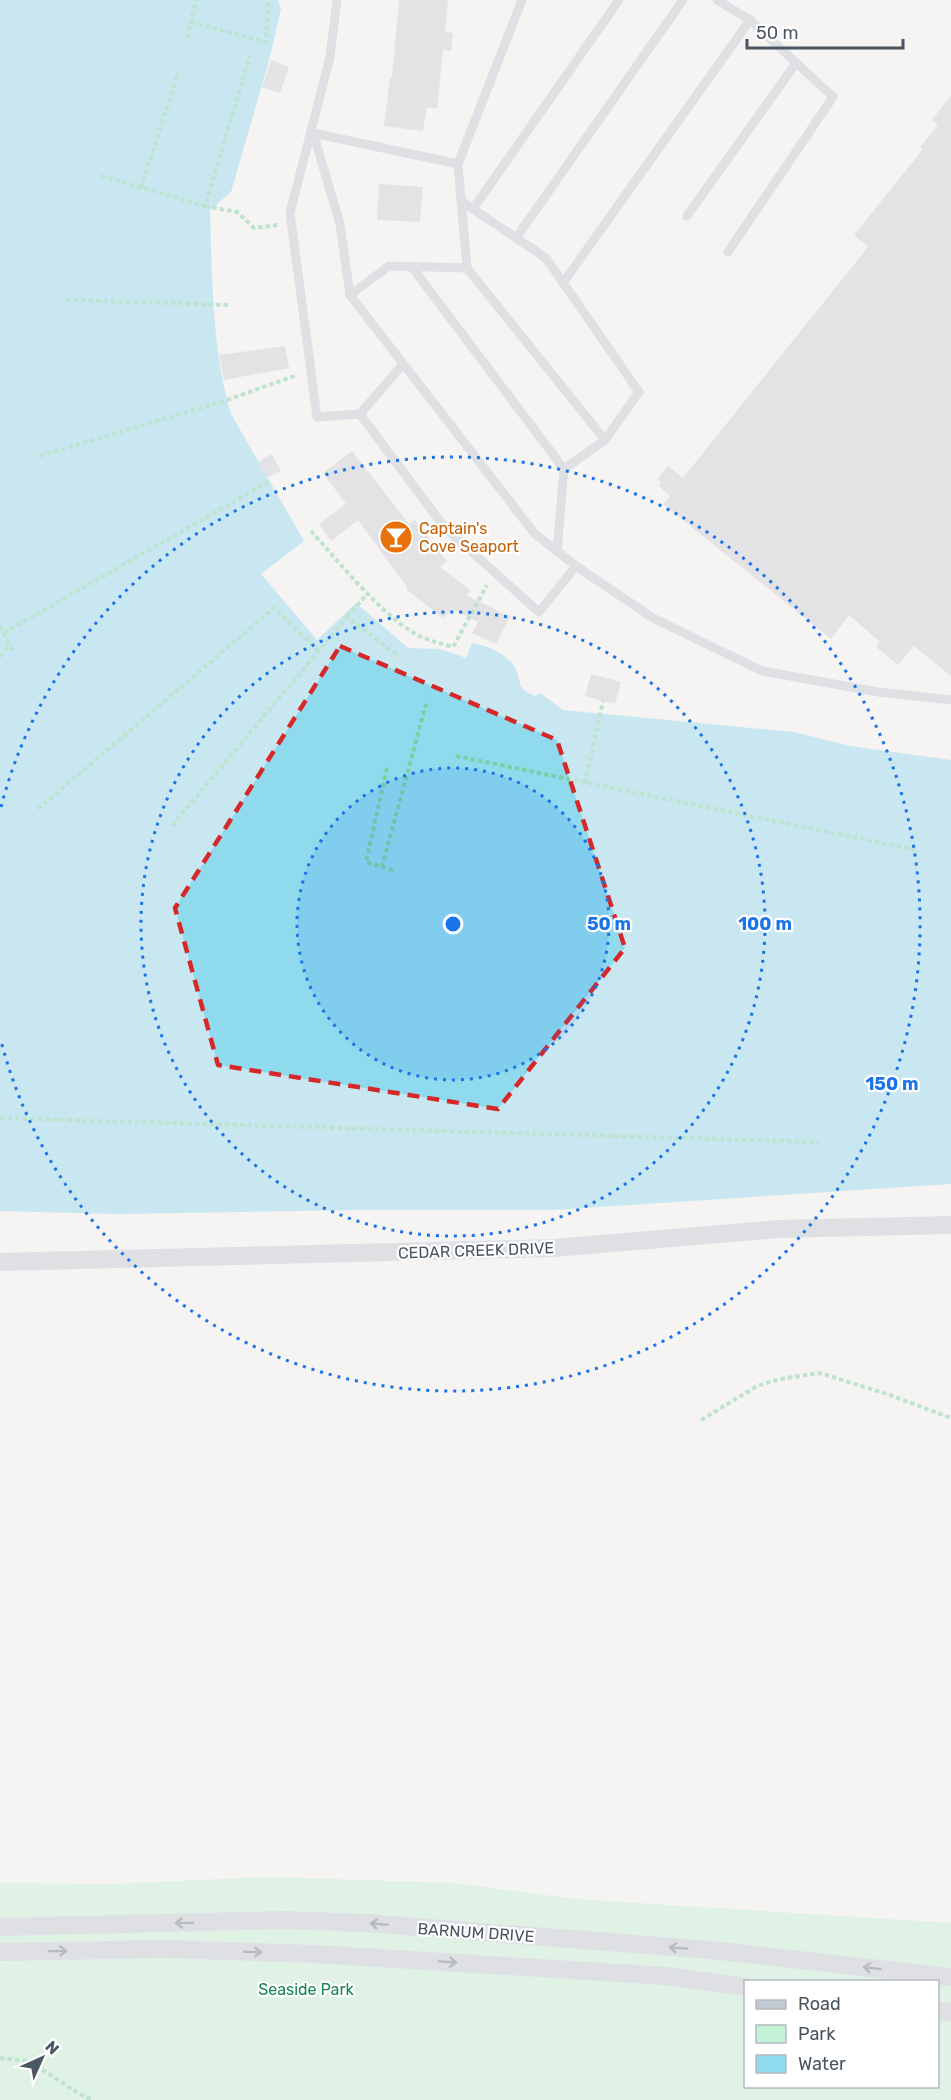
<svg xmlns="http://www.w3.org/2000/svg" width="951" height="2100" font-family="Rubik,sans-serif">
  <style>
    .green { fill: #c3f1d5; fill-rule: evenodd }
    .water { fill: #90daee }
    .building { fill: #cdcfd5 }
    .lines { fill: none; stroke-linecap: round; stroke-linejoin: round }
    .path { stroke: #7ad0a6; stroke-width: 4; stroke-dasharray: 4.5 3; stroke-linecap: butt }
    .lane { stroke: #c1cad2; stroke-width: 9 }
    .street { stroke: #c1cad2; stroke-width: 18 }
    .oneway { stroke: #6e7983 }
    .marked { fill: none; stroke: #d62828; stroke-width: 4.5; stroke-dasharray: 12 8; stroke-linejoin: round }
    .ring { fill: none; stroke: #1a73e8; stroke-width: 3; stroke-dasharray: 3 6 }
    .labels { text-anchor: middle; stroke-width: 4.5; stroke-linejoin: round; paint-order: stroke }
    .food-label { font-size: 16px; fill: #c56008; stroke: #fff; text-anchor: start }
    .street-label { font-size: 16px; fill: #4a5661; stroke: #fff }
    .park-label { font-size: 16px; fill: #17864f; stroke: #fff }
    .centre { fill: #1a73e8; stroke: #fff; stroke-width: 3 }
    .ring-label { font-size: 18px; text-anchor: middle; font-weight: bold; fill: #1a73e8; stroke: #fff; stroke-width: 4.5; stroke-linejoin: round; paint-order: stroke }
  </style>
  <rect width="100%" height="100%" fill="#f5f3f3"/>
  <!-- green -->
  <path class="green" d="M268 1877 454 1883 576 1899 951 1923V2100H0V1883L112 1884ZM746 1982H938V2086H746Z"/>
  <!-- water -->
  <path class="water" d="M0 0H278L281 9 270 57 231 192 210 210C212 275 212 351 231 414L304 541 261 574 317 640 356 603 408 648 440 649 466 658 472 643C487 646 504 652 514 666 523 681 514 687 535 696L540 693 563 710 793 732 850 746 951 760V1184L552 1210H362L118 1214 0 1211Z"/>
  <!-- building -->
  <g class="building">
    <path d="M399 0H448L445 32 453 33 451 51 443 50 437 109 427 107 423 131 384 126 390 77H392Z"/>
    <path d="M271 60 289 67 280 93 262 87Z"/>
    <path d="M951 95V676L914 646 898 665 876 647 880 642 849 615 831 639 663 504 670 496 659 486 661 483 657 479 668 466 683 478 868 247 854 235 923 149 920 147 938 125 932 120Z"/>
    <path d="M379 184 423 187 420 222 377 220Z"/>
    <path d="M285 346 289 368 224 380 219 355Z"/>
    <path d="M352 451 409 524 415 520 447 561 440 567 470 590 466 595 510 617 496 644 472 633 478 622 452 609 443 618 406 589 407 587 358 520 331 541 319 524 346 504 323 473Z"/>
    <path d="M272 454 281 471 267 478 258 462Z"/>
    <path d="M591 674 621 682 615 704 585 696Z"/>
  </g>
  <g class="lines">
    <!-- path -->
    <g class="path">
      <path d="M191 22 266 42 268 0"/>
      <path d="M187 38 196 0"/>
      <path d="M101 176 205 206 250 55"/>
      <path d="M141 188 178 73"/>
      <path d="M205 206 237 212 254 228 278 225"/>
      <path d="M66 300 231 305"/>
      <path d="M40 456 227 400 297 375"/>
      <path d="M311 531C338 561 379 612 414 633 426 640 439 643 453 647L487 585"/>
      <path d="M347 617 368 593"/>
      <path d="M0 626 13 652"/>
      <path d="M4 633 270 481"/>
      <path d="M0 657 9 644"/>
      <path d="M456 756 916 850"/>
      <path d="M387 768 366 862 395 871"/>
      <path d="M585 783 603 701"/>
      <path d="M38 809 274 608 319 651"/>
      <path d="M172 826 347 617 400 657"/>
      <path d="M382 867 426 704"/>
      <path d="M0 1118 819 1142"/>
      <path d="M701 1420 757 1386 780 1379 820 1373 887 1394 951 1418"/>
      <path d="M0 2058 29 2061 78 2093 93 2100"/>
    </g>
    <!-- lane -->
    <g class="lane">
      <path d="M337 0 330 57 290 213 317 417 360 414 445 528 539 612 576 566 653 618 762 671 878 692 951 700"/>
      <path d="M717 0 750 20 833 97 728 252"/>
      <path d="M312 129 340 224 350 295 535 534 576 566"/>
      <path d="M313 133 458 164 467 268 389 266 350 295"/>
      <path d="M458 164 522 0"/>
      <path d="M473 209 619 0"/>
      <path d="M687 216 796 63"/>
      <path d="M516 238 683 0"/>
      <path d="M411 266 564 469 605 440 639 392 546 258 461 201"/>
      <path d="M467 268 605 440"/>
      <path d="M563 283 750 20"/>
      <path d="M360 414 403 364"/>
      <path d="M557 552 564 469"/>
    </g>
    <!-- street -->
    <g class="street">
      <path d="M0 1262 554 1248 778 1229 951 1225"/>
      <path d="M0 1927 282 1920 366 1923 711 1950 951 1977"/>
      <path d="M0 1952 166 1949 315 1954 666 1976 746 1987"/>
      <path d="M938 2011 951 2012"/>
    </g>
  </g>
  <!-- one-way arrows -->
  <defs><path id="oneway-shaft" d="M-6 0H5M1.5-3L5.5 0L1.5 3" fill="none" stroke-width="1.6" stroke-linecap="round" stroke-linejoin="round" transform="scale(1.5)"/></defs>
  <g class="oneway">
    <use href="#oneway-shaft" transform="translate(184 1923) rotate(179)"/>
    <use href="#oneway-shaft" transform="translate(379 1924) rotate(-176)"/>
    <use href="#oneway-shaft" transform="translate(678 1948) rotate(-176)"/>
    <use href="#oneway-shaft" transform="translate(58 1951) rotate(-1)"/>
    <use href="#oneway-shaft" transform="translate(253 1952) rotate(2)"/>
    <use href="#oneway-shaft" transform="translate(448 1962) rotate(4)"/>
    <use href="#oneway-shaft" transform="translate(872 1968) rotate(-173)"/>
  </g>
  <!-- marked area -->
  <path d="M0 0H951V2100H0ZM340 646 557 740 625 948 498 1109 218 1065 175 908Z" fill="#f5f3f3" fill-opacity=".55" fill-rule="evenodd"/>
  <path class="marked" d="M340 646 557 740 625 948 498 1109 218 1065 175 908Z"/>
  <!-- distance rings -->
  <circle cx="453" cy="924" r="156" fill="#1a73e8" fill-opacity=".12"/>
  <g class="ring">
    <circle cx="453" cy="924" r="156"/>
    <circle cx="453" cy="924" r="312"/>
    <path d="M1 807A467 467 0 1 1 1 1041"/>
  </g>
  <!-- icons -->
  <defs>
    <g id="bar-disc" transform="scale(1.725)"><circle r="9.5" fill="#e8710a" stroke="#fff"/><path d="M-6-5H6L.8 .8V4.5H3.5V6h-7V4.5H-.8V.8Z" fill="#fff"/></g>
  </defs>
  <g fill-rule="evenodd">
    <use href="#bar-disc" x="396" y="537"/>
  </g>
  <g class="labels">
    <!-- food labels -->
    <g class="food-label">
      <text x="419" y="534">Captain's<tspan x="419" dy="18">Cove Seaport</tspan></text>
    </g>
    <!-- street labels -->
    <g class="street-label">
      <text transform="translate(476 1250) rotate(-2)" y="6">CEDAR CREEK DRIVE</text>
      <text transform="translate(476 1932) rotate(4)" y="6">BARNUM DRIVE</text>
    </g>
    <!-- park labels -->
    <g class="park-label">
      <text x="306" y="1995">Seaside Park</text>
    </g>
  </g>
  <circle cx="453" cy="924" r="9" class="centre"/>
  <g class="ring-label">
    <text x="609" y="930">50 m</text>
    <text x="765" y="930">100 m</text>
    <text x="892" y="1090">150 m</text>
  </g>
  <!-- legend -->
  <rect x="744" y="1980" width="195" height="108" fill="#ffffff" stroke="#b7bbc0" stroke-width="1.5"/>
  <rect x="756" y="2000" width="30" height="9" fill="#c1cad2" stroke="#b7bbc0" stroke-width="1.5"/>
  <text x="798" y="2010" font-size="18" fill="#4a5661">Road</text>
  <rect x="756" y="2025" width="30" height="18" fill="#c3f1d5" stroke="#b7bbc0" stroke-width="1.5"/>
  <text x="798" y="2040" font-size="18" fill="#4a5661">Park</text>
  <rect x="756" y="2055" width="30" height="18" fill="#90daee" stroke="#b7bbc0" stroke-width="1.5"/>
  <text x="798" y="2070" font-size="18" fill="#4a5661">Water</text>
  <!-- north arrow -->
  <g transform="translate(42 2058) rotate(45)" stroke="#ffffff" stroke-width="4.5" paint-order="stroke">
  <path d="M0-4.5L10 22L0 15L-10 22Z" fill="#4a5661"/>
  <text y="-9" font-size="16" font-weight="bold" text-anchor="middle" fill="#4a5661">N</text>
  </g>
  <!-- scale -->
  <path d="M747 39v9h156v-9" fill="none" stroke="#4a5661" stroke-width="3"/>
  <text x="756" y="39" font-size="18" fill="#4a5661" stroke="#ffffff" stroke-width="4.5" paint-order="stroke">50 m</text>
</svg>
